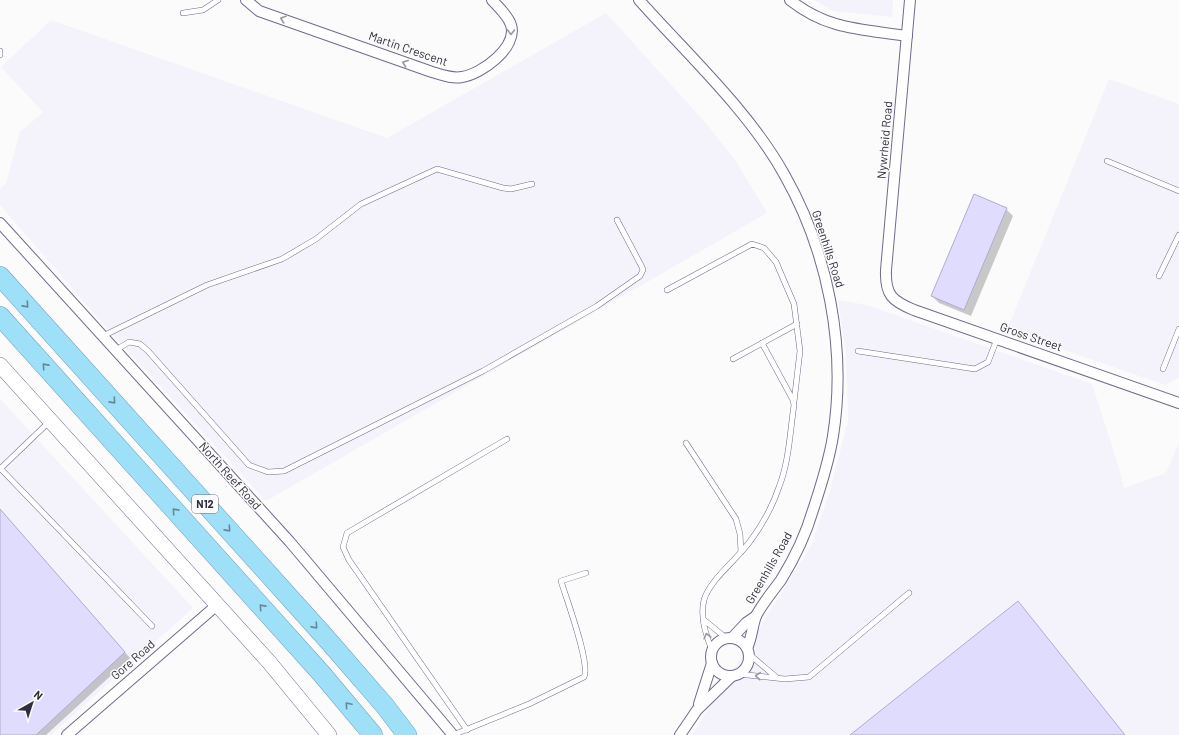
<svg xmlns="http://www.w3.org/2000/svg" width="1179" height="735" font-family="Barlow,sans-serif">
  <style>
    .built { fill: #f4f3fc }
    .shadow { fill: #0003 }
    .building { fill: #e0dcfd; stroke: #b1accf }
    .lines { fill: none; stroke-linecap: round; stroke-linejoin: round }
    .service-casing { stroke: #706b8b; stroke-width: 6 }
    .minor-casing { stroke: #706b8b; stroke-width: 12 }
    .secondary-casing { stroke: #706b8b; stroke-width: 16 }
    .motorway-casing { stroke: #78a2b6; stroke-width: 20 }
    .service { stroke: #fff; stroke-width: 5 }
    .minor { stroke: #fff; stroke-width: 10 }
    .secondary { stroke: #fff; stroke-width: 15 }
    .motorway { stroke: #9ee0f8; stroke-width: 19 }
    .oneway { stroke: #98969e }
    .oneway2 { stroke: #67879a }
    .labels { text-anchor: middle; stroke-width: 3; stroke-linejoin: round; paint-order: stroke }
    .shield { fill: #fbfbfb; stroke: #6d6c75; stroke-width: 1 }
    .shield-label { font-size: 11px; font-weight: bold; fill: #302e3c }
    .street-label { font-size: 12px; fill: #302e3c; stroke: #fbfbfb }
  </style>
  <rect width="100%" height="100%" fill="#fbfbfb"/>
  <!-- built -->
  <g class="built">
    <path d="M814 0H893L892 17 834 11Z"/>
    <path d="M606 13 705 122 736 161 767 213 266 501 104 325 0 205V189L6 183 20 132 43 112 1 67 51 20 387 138Z"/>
    <path d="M1109 79 1179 104V378L1165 385 1007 330Z"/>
    <path d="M838 300 867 305 1092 384 1120 471 1124 488 1166 473 1179 442V735H692L811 546 829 494 848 421 846 355Z"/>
    <path d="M0 399 193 608 51 735H0Z"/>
  </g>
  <!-- shadow -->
  <g class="shadow">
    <path d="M1006 209 1013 216 971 316 939 303 932 296Z"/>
    <path d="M0 509 130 658 46 735H0Z"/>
  </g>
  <!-- building -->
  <g class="building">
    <path d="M974 194 1007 208 964 310 931 296Z"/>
    <path d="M0 509 125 652 36 735H0Z"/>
    <path d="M1018 601 1125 735H850Z"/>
  </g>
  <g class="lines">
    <!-- service casing -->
    <g class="service-casing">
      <g id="service">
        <path d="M183 13 203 10 218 0"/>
        <path d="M0 51V55"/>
        <path d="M1107 161 1179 191"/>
        <path d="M1159 276 1179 235"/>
        <path d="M667 290 752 244 764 248 776 262 794 304 800 351 794 402"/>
        <path d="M103 336 207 285 282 259 316 239 361 204 437 169 503 188 511 189 532 184"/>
        <path d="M116 350 129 342 140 344 148 351 249 465 268 472 284 471 483 371 597 306 640 276 643 270 642 267 617 220"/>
        <path d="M858 351 975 369 988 362 997 339"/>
        <path d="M733 359 797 324"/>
        <path d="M1163 369 1179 329"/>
        <path d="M686 443 736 519 740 534 741 552"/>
        <path d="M0 468 152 626"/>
        <path d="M0 469 49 422"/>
        <path d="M704 620 726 638"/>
        <path d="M712 650C706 636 700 616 704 600 710 579 738 559 751 540 762 525 773 505 779 487 789 462 790 432 794 405L793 400 762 343"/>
        <path d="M749 654 776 677"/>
        <path d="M738 674 785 679 809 677 909 593"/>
        <path d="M467 730 349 560 343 547 347 533 507 439"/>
        <path d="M453 735 529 704 584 677C591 664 566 598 561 581L586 573"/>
      </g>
    </g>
    <!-- minor casing -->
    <g class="minor-casing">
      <g id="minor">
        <path d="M246 0 259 11 432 72C442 75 452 79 462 77 482 74 518 47 511 25 508 15 498 7 492 0"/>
        <path d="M639 0C687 54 749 111 784 174 828 251 847 348 833 436 829 461 821 486 813 510 806 534 794 559 781 580 773 591 762 604 756 616 752 627 752 638 747 648"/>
        <path d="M790 0C828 30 861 29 907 36"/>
        <path d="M910 0 886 270C885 295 892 301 914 310L1179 403"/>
        <path d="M0 223 290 542 453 735"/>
        <path d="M732 638 746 623 756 616"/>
        <circle cx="730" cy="657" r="19"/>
        <path d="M699 704 712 663"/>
        <path d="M67 735 217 605"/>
        <path d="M680 735 697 710 732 676"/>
      </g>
    </g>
    <!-- secondary casing -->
    <g class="secondary-casing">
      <path id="secondary" d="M0 365 269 662 329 735"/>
    </g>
    <!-- motorway casing -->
    <g class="motorway-casing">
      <g id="motorway">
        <path d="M0 276 326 638 385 706 407 735"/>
        <path d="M0 316 321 673 373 735"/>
      </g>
    </g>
    <!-- service -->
    <use href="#service" class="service"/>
    <!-- minor -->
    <use href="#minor" class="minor"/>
    <!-- secondary -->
    <use href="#secondary" class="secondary"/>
    <!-- motorway -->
    <use href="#motorway" class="motorway"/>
  </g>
  <!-- one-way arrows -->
  <defs><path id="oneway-chevron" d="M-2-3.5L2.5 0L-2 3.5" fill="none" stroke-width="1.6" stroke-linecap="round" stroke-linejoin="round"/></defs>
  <g class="oneway">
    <use href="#oneway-chevron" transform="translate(283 19) rotate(-161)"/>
    <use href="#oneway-chevron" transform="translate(511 32) rotate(91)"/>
    <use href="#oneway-chevron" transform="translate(405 63) rotate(-160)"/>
    <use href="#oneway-chevron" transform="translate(707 636) rotate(-104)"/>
    <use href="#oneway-chevron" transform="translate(758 676) rotate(-175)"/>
  </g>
  <g class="oneway2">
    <use href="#oneway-chevron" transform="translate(26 305) rotate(48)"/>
    <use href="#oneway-chevron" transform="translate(45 366) rotate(-132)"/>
    <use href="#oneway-chevron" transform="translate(113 401) rotate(48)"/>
    <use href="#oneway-chevron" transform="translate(175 511) rotate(-132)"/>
    <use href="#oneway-chevron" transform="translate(228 529) rotate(48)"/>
    <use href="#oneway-chevron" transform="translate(262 607) rotate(-132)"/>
    <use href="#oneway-chevron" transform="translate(315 626) rotate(48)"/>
    <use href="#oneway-chevron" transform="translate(348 705) rotate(-130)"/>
  </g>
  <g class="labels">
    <!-- shield labels -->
    <rect class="shield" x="192" y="495" width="26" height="18" rx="3"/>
    <g class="shield-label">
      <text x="205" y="508">N12</text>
    </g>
    <!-- street labels -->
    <g class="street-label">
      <text transform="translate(408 49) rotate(19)" y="4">Martin Crescent</text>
      <text transform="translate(885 140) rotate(-85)" y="4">Nywrheid Road</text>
      <text transform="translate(828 249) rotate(72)" y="4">Greenhills Road</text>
      <text transform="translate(1031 337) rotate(19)" y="4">Gross Street</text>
      <text transform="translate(230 476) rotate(48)" y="4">North Reef Road</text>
      <text transform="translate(769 568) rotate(-60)" y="4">Greenhills Road</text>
      <text transform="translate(133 660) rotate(-41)" y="4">Gore Road</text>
    </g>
  </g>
  <!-- north arrow -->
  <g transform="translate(32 703) rotate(39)" stroke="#fbfbfb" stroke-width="3" paint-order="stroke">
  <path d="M0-3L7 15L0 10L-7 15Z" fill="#302e3c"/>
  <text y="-6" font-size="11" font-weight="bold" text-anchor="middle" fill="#302e3c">N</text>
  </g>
</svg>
